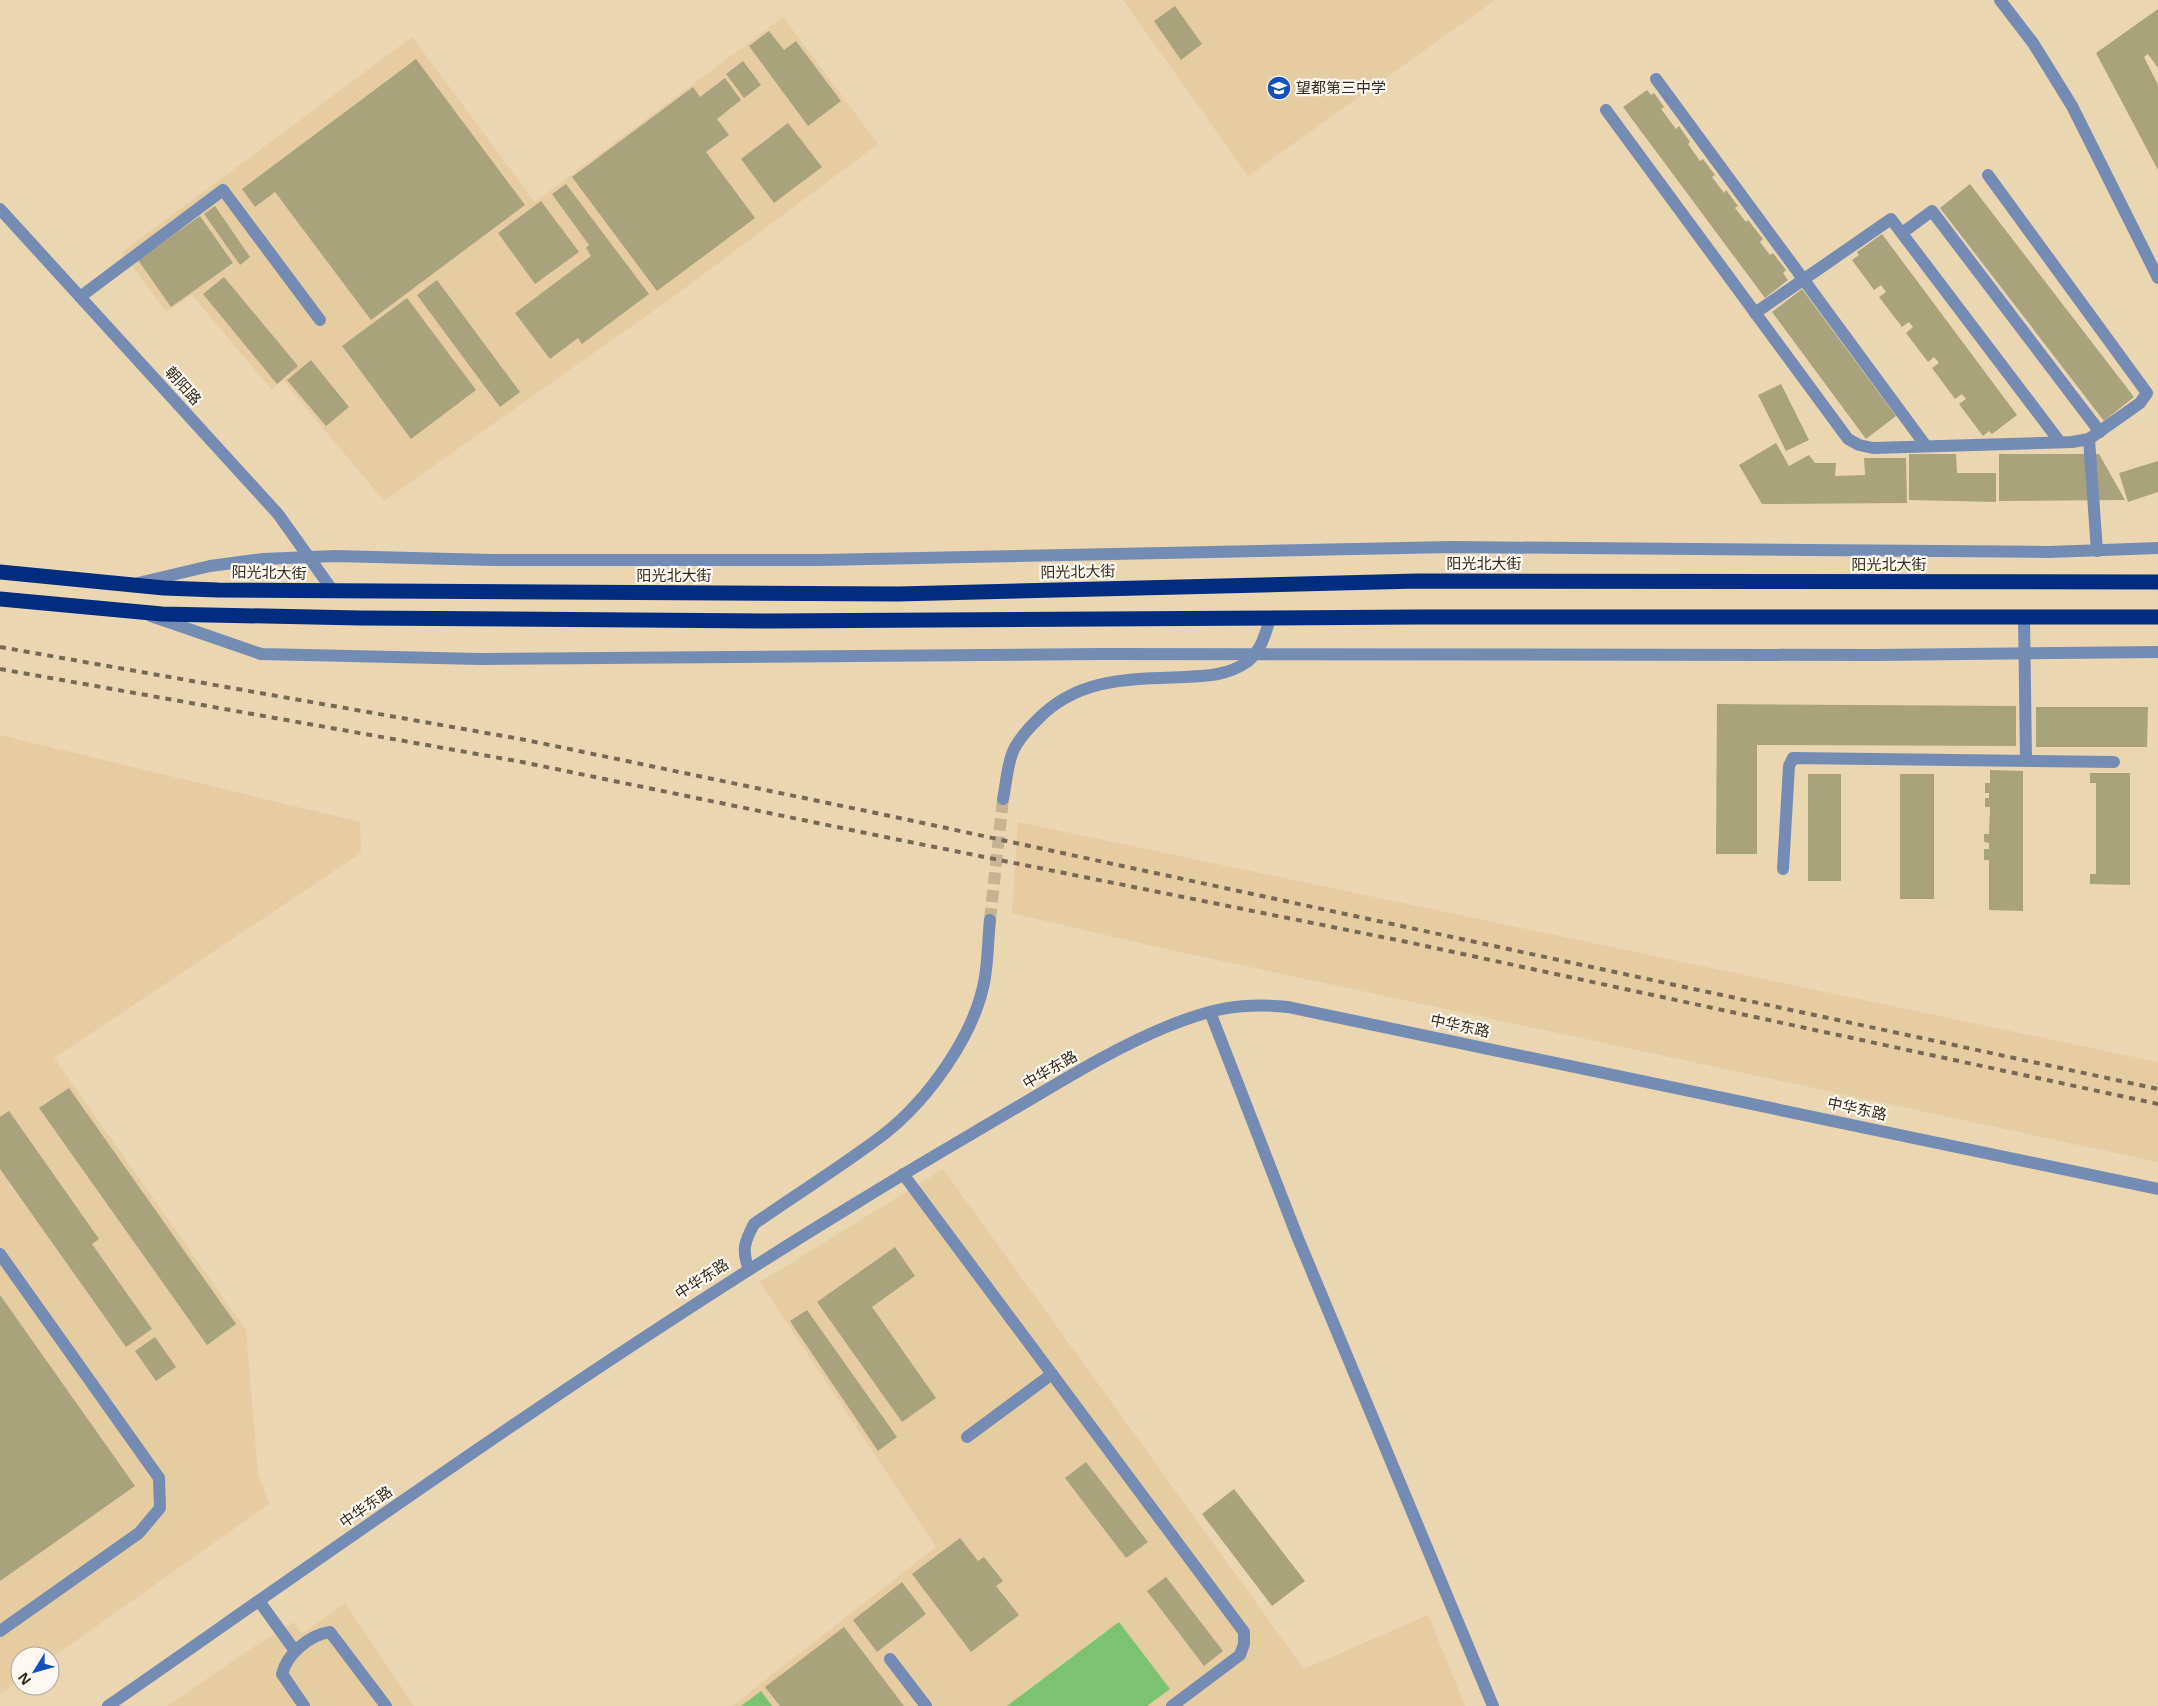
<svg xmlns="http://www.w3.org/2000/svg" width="2158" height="1706" font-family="'Open Sans','Noto Sans SC',sans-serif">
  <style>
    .built { fill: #e5cca1 }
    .green { fill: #7bc370 }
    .building { fill: #a8a37d }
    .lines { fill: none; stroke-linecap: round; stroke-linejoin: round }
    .minor-tunnel { stroke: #c6b394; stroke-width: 12; stroke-dasharray: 12 6; stroke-linecap: butt }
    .minor { stroke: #748cb4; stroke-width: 12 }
    .highway { stroke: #002d80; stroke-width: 15 }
    .rail { stroke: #776a54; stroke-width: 4; stroke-dasharray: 6 6; stroke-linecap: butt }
    .labels { text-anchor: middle; stroke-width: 4.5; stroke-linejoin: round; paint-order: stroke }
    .poi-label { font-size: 15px; fill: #31291b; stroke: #fdf9f2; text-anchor: start }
    .street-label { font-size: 15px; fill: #31291b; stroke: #fdf9f2 }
  </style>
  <rect width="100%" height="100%" fill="#ebd6b2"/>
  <!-- built -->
  <g class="built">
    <path d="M1123 0H1495L1248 176Z"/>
    <path d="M783 17 878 144 673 297 384 501 283 380 272 390 192 295 166 312 122 252 412 37 535 202Z"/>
    <path d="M0 735 360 822 361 853 54 1058 246 1330 258 1474 269 1504 50 1659V1656H20V1680L0 1694Z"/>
    <path d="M1018 822 2158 1062V1162L1148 945 1012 913Z"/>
    <path d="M943 1169 1304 1669 1428 1615 1465 1706H732L936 1547 760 1282Z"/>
    <path d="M345 1603 414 1706H167L246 1652 294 1622 302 1634Z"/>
  </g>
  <!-- green -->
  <g class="green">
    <path d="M1119 1622 1170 1689 1147 1706H1007Z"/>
    <path d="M761 1691 772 1706H741Z"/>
  </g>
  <!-- building -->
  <g class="building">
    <path d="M1175 6 1202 44 1181 60 1154 21Z"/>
    <path d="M2158 9V68L2148 54 2144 57 2158 85V170L2096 53Z"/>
    <path d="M769 31 784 50 796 41 841 101 808 126 749 46Z"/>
    <path d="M416 59 525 205 371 320 275 192 255 207 242 189Z"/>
    <path d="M743 61 761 85 744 98 726 74Z"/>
    <path d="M725 78 741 100 717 119 729 135 706 152 755 218 657 291 572 177 693 87 700 97Z"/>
    <path d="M1647 90 1651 95 1654 93 1664 107 1661 109 1676 129 1679 126 1690 142 1688 144 1700 161 1703 159 1715 175 1712 177 1724 193 1726 190 1738 206 1735 208 1746 222 1748 220 1763 239 1760 242 1770 255 1773 253 1786 270 1783 273 1788 280 1765 298 1623 107Z"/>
    <path d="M788 123 822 167 774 203 741 159Z"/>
    <path d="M566 184 649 294 582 344 578 338 550 359 515 313 591 256 586 248 589 245 552 194Z"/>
    <path d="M1970 184 2134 397 2104 421 1940 208Z"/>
    <path d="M541 201 579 252 535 284 498 233Z"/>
    <path d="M215 206 250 257 240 265 204 214Z"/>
    <path d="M200 216 233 263 171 307 138 260Z"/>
    <path d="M1882 234 2017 415 1992 434 1989 431 1983 436 1959 404 1966 399 1962 394 1955 399 1932 368 1939 363 1934 357 1928 362 1906 333 1913 327 1909 322 1902 327 1879 297 1886 292 1881 285 1874 290 1852 260 1859 255 1857 252Z"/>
    <path d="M224 277 298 366 277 384 203 294Z"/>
    <path d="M437 280 520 392 500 407 417 295Z"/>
    <path d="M1802 289 1896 416 1866 439 1772 312Z"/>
    <path d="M407 298 476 390 411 439 342 346Z"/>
    <path d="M311 360 349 407 326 426 287 380Z"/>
    <path d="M1781 384 1809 440 1786 451 1758 395Z"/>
    <path d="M1776 443 1789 466 1809 455 1815 463H1836L1835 476 1865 475 1864 458H1906L1907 503 1762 504 1739 465Z"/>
    <path d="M1909 454H1956L1957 473H1996V502L1909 500Z"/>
    <path d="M1999 454H2099L2125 500 1999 501Z"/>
    <path d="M2158 461V492L2128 502 2119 473Z"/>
    <path d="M1717 704 2016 706V746L1757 745V854H1716Z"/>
    <path d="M2036 707H2148L2147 747H2036Z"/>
    <path d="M1990 770 2023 771V911L1989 910V860H1984V849H1989V843L1984 842V834H1989L1990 807H1985V798H1989V793H1985V783H1990Z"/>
    <path d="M2090 773H2130V885L2090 884V874H2096V783H2090Z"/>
    <rect x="1808" y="774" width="33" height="107"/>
    <rect x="1900" y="774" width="34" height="125"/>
    <path d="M69 1088 236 1324 207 1345 39 1108Z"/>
    <path d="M9 1111 99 1239 92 1244 152 1329 126 1347 0 1169V1117Z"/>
    <path d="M895 1247 915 1276 872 1307 936 1398 902 1422 817 1302Z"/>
    <path d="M0 1295 135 1486 0 1581Z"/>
    <path d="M807 1310 897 1437 878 1451 790 1321Z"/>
    <path d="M155 1337 176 1367 156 1381 135 1351Z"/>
    <path d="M1086 1462 1148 1542 1126 1558 1065 1478Z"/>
    <path d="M1234 1489 1305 1581 1272 1606 1202 1514Z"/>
    <path d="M960 1538 978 1561 984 1557 1003 1581 996 1586 1019 1615 971 1652 912 1574Z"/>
    <path d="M1166 1577 1223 1651 1204 1666 1147 1591Z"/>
    <path d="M902 1582 926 1614 877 1652 853 1620Z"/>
    <path d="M844 1627 904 1706H780L765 1687Z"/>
  </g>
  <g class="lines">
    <!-- minor-tunnel -->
    <path class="minor-tunnel" d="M990 920 1003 799"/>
    <!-- minor -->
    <g class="minor">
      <path d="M2000 0 2033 43 2072 106 2158 278"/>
      <path d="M1656 79 1926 446"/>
      <path d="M1606 110 1848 439 1859 445 1873 448 2072 442 2089 439 2140 403 2147 393 1988 175"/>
      <path d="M0 209 278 514 333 591"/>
      <path d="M1902 233 1932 211 2100 432"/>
      <path d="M80 297 223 190 320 320"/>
      <path d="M1755 313 1891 219 2060 442"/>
      <path d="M2089 439 2097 551"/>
      <path d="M138 583 210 566 263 559 335 556 492 560H821L1451 547 2049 552 2158 548"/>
      <path d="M151 616 261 654 481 659 1100 654 1875 655 2158 652"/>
      <path d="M2024 617 2026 760"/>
      <path d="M1003 799C1006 784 1007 768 1012 754 1016 742 1028 729 1037 720 1078 677 1131 679 1185 677 1207 676 1229 675 1247 662 1261 651 1265 635 1270 619"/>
      <path d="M1783 869 1789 766 1793 758 2114 762"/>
      <path d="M1210 1012 1297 1236 1493 1706"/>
      <path d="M903 1174 1244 1632V1644L1240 1655 1172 1706"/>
      <path d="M0 1254 159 1478 160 1508 139 1533 0 1631"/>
      <path d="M749 1269C741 1250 745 1241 754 1224 797 1194 842 1166 883 1135 928 1100 976 1034 985 977 988 959 988 939 990 920"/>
      <path d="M967 1437 1052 1374"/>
      <path d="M259 1601 295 1651"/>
      <path d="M890 1659 926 1706"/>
      <path d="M108 1706C355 1534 600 1359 858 1202 911 1169 965 1138 1019 1106 1067 1078 1115 1048 1166 1027 1210 1009 1240 1002 1288 1007L2158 1189"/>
      <path d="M304 1706 282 1674C287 1654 309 1635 330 1632L386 1706"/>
    </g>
    <!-- highway -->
    <g class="highway">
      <path d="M0 572 164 588 218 590 898 594 1418 581 2158 582"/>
      <path d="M0 599 162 614 360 618 770 621 1418 617H2158"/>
    </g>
    <!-- rail -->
    <g class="rail">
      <path d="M0 647 526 740 895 817 2158 1089"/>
      <path d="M0 669 522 762 890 838 1407 942 2158 1104"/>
    </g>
  </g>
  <!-- icons -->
  <defs>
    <g id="school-disc" transform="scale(1.25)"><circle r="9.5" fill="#1551bd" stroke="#fdf9f2"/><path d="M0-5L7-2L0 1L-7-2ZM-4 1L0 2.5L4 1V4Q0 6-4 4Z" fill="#fff"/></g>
  </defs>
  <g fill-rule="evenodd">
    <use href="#school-disc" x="1279" y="88"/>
  </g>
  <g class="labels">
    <!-- poi labels -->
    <g class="poi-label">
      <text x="1296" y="93">望都第三中学</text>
    </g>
    <!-- street labels -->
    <g class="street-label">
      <text transform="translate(183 386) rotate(48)" y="5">朝阳路</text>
      <text x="1484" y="569">阳光北大街</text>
      <text x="1889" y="570">阳光北大街</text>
      <text transform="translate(1078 572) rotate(-1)" y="5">阳光北大街</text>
      <text transform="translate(269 573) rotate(1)" y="5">阳光北大街</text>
      <text x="674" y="581">阳光北大街</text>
      <text transform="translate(1460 1026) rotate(12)" y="5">中华东路</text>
      <text transform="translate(1050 1070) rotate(-30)" y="5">中华东路</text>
      <text transform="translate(1857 1109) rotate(12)" y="5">中华东路</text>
      <text transform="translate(702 1279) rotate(-33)" y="5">中华东路</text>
      <text transform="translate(366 1507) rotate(-35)" y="5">中华东路</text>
    </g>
  </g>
  <!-- north arrow -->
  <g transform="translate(35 1671) rotate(233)"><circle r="24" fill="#fdf9f2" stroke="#aba69c"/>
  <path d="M0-4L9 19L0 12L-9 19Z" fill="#1551bd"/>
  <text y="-8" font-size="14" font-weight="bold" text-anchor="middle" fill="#31291b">N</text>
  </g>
</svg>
